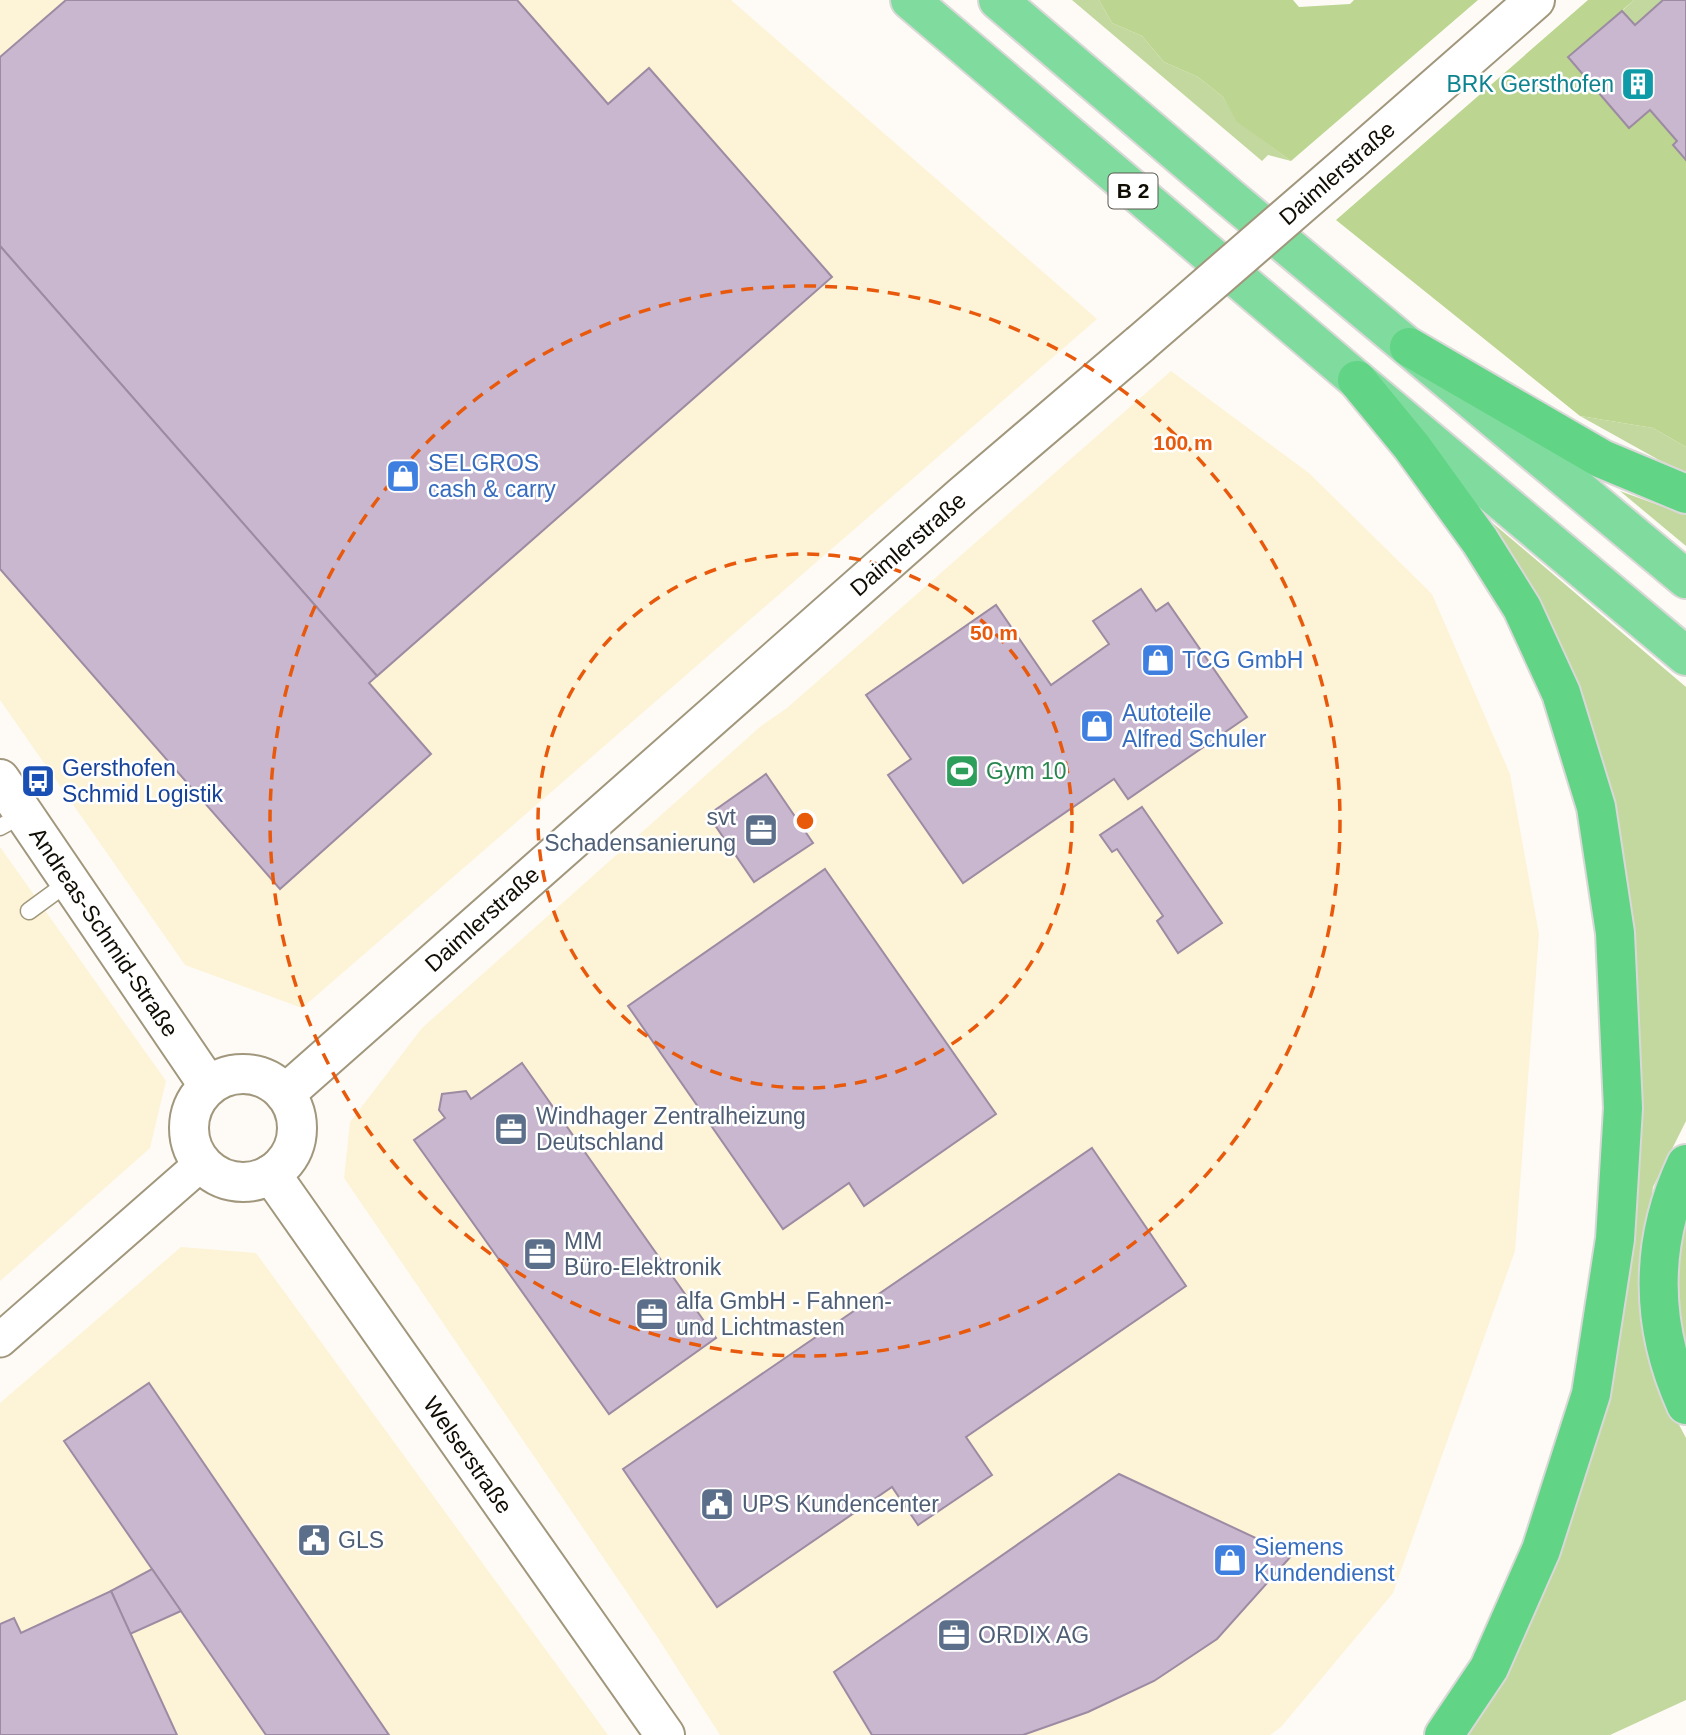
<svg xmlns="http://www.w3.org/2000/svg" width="1686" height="1735" font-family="Arial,sans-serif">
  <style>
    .built { fill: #fdf3d6 }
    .green { fill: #c3d89f }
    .forest { fill: #bcd590 }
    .building { fill: #c9b7cf; stroke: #9c8ba2; stroke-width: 2 }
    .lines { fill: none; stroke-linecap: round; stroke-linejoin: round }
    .service-casing { stroke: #a1977c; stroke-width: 19 }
    .minor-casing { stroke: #a1977c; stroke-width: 37 }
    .tertiary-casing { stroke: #a1977c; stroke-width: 42 }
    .trunk-casing { stroke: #d9d8d7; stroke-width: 42 }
    .motorway-casing { stroke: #d9d8d7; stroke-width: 42 }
    .service { stroke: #fff; stroke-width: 16 }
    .minor { stroke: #fff; stroke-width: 33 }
    .tertiary { stroke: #fff; stroke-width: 38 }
    .trunk { stroke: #80dc9e; stroke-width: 38 }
    .motorway { stroke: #61d486; stroke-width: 38 }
    .tertiary-bridge-casing { stroke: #a1977c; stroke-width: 42; stroke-linecap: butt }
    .tertiary-bridge { stroke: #fff; stroke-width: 38 }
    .ring { fill: none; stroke: #e8590c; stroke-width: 3.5; stroke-dasharray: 12 9 }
    .labels { text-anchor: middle; stroke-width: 5; stroke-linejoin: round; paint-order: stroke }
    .shield { fill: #fff; stroke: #58564f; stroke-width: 2 }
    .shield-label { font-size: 21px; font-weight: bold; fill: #100d04 }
    .culture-label { font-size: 23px; fill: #0d838f; stroke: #fff; text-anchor: end }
    .street-label { font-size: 23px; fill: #100d04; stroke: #fff }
    .shop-label { font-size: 23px; fill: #366cbe; stroke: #fff; text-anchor: start }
    .transit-label { font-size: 23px; fill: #164399; stroke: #fff; text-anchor: start }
    .leisure-label { font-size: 23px; fill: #27864d; stroke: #fff; text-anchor: start }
    .service-label { font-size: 23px; fill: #4e5e75; stroke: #fff; text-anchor: start }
    .centre { fill: #e8590c; stroke: #fff; stroke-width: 3.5 }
    .ring-label { font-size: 21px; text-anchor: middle; font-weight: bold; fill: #e8590c; stroke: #fff; stroke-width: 5; stroke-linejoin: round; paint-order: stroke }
  </style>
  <rect width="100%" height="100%" fill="#fefbf6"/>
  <!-- built -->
  <g class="built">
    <path d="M0 0H731L1097 319 302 1008 185 965 0 700Z"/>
    <path d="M1171 371 1309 473 1432 594 1510 774 1539 934 1515 1251 1393 1593 1281 1727 1270 1735H720L656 1635 344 1178 350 1122 422 1028 761 726 787 708Z"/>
    <path d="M0 847 166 1081 150 1148 0 1281Z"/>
    <path d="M181 1247 256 1253 608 1735H0V1403Z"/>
  </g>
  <!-- green -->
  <g class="green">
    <path d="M1072 0H1099L1112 23 1142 36 1164 62 1198 77 1223 97 1238 122 1291 161 1268 155 1262 161Z"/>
    <path d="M1634 0H1663L1635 25 1622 11Z"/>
    <path d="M1580 416 1653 428 1686 447V472L1659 460Z"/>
    <path d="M1620 491 1686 515V546Z"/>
    <path d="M1482 514 1686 687V1121L1653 1187 1640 1286 1654 1377 1686 1438V1700L1610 1735H1466L1518 1644 1559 1558 1586 1465 1626 1268 1640 1052 1623 874Z"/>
    <path d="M1686 1215V1362L1674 1319 1680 1228Z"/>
  </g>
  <!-- forest -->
  <g class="forest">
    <path d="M1099 0H1293L1299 7 1350 4 1354 0H1478L1291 161 1237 122 1223 97 1198 77 1164 62 1142 36 1112 23Z"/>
    <path d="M1588 0H1634L1568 58 1629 128 1650 110 1677 141 1673 145 1686 160V447L1653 428 1580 416 1336 220Z"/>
  </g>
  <!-- building -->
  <g class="building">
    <path d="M66 0H517L608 104 649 68 832 277 377 676 0 246V57Z"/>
    <path d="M1663 0H1686V160L1673 145 1677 141 1650 110 1629 128 1568 57 1622 11 1635 25Z"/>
    <path d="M0 246 377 676 369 683 431 754 280 889 0 569Z"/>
    <path d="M1141 589 1156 611 1168 603 1247 717 1128 799 1114 779 963 883 888 775 911 759 866 695 996 605 1051 685 1109 644 1093 621Z"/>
    <path d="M766 774 813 843 754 882 708 815Z"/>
    <path d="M1142 807 1222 923 1178 953 1157 921 1163 916 1117 849 1112 852 1100 835Z"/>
    <path d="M825 869 996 1114 864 1206 849 1183 783 1229 628 1006Z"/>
    <path d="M522 1063 716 1338 609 1414 414 1140 445 1118 439 1110 442 1094 466 1091 471 1099Z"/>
    <path d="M1092 1148 1186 1286 966 1437 992 1475 918 1525 892 1487 717 1607 623 1469Z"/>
    <path d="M149 1383 389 1735H266L152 1569 64 1441Z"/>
    <path d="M1119 1474 1292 1555 1217 1639 1154 1681 1088 1712 1023 1735H872L834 1672Z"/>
    <path d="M152 1569 181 1611 130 1634 111 1591Z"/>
    <path d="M111 1591 177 1735H0V1624L14 1618 21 1633Z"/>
  </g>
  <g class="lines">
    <!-- service casing -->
    <g class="service-casing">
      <g id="service">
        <path d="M0 827 24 814"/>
        <path d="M29 911 70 881"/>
      </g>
    </g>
    <!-- minor casing -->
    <g class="minor-casing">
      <path id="minor" d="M0 1340 201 1164"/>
    </g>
    <!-- tertiary casing -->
    <g class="tertiary-casing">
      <g id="tertiary">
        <path d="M1350 162 1535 0"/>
        <path d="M0 779 208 1085"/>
        <circle cx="243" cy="1128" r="54"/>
        <path d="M285 1094 962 496 1140 344"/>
        <path d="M271 1174 665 1735"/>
      </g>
    </g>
    <!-- trunk casing -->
    <g class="trunk-casing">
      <g id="trunk">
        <path d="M910 0 1357 380 1686 656"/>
        <path d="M998 0 1229 197 1686 579"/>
      </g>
    </g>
    <!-- motorway casing -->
    <g class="motorway-casing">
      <g id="motorway">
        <path d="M1409 347 1602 459 1686 494"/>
        <path d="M1357 380 1412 447 1480 541 1522 608 1561 693 1596 807 1615 933 1623 1108 1615 1239 1591 1394 1541 1550 1489 1668 1444 1735"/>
        <path d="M1686 1164C1649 1243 1650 1326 1686 1405"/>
      </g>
    </g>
    <!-- service -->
    <use href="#service" class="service"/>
    <!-- minor -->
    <use href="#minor" class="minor"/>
    <!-- tertiary -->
    <use href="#tertiary" class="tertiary"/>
    <!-- trunk -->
    <use href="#trunk" class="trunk"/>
    <!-- motorway -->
    <use href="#motorway" class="motorway"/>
    <!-- tertiary-bridge casing -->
    <g class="tertiary-bridge-casing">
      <path id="tertiary-bridge" d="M1140 344 1350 162"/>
    </g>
    <!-- tertiary-bridge -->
    <use href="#tertiary-bridge" class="tertiary-bridge"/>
  </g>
  <!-- distance rings -->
  <g class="ring">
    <circle cx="805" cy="821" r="267"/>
    <circle cx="805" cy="821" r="535"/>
  </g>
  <!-- icons -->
  <defs>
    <g id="building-square" transform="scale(1.75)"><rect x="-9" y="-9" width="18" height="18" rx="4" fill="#0f9aa8" stroke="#fff"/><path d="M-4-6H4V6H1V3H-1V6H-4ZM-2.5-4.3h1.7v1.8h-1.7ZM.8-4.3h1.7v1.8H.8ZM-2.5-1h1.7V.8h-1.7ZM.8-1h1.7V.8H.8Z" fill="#fff"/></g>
    <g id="shop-square" transform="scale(1.75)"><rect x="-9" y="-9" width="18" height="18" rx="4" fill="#3f7fe0" stroke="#fff"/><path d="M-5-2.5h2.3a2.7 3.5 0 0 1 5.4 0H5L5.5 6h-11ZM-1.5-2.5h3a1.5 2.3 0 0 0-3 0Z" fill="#fff"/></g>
    <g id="stadium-square" transform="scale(1.75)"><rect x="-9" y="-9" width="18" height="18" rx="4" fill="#2e9e5b" stroke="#fff"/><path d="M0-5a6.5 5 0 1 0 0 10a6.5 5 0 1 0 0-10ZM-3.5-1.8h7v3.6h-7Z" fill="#fff"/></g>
    <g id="bus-square" transform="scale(1.75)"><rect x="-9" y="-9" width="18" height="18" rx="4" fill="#1a4fb4" stroke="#fff"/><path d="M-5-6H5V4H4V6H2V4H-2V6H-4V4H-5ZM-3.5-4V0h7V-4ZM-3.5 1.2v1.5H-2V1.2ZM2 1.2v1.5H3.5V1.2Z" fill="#fff"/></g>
    <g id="office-square" transform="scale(1.75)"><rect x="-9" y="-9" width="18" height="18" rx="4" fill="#5c6f8a" stroke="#fff"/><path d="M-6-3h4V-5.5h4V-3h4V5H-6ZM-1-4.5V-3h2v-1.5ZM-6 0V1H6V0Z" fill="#fff"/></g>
    <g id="civic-square" transform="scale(1.75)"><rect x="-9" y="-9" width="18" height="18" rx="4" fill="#5c6f8a" stroke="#fff"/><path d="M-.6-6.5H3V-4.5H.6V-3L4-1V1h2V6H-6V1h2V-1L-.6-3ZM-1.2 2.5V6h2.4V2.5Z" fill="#fff"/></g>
  </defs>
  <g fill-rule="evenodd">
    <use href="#building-square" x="1638" y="84"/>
    <use href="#shop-square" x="403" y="476"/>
    <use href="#shop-square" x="1158" y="660"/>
    <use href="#shop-square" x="1097" y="726"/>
    <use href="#stadium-square" x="962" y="771"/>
    <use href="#bus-square" x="38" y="781"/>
    <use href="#office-square" x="761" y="830"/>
    <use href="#office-square" x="511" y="1129"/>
    <use href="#office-square" x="540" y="1254"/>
    <use href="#office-square" x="652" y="1314"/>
    <use href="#civic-square" x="717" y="1504"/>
    <use href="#civic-square" x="314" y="1540"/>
    <use href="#shop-square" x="1230" y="1560"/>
    <use href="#office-square" x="954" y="1635"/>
  </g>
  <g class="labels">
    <!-- shield labels -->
    <rect class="shield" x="1108.5" y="173.5" width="49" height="35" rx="5"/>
    <g class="shield-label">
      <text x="1133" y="198">B 2</text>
    </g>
    <!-- culture labels -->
    <g class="culture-label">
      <text x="1614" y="92">BRK Gersthofen</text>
    </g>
    <!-- street labels -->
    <g class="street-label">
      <text transform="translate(1337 173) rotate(-41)" y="8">Daimlerstraße</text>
      <text transform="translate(908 544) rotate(-41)" y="8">Daimlerstraße</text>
      <text transform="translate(482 919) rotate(-42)" y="8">Daimlerstraße</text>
      <text transform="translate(104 932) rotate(56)" y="8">Andreas-Schmid-Straße</text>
      <text transform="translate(468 1455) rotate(55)" y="8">Welserstraße</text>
    </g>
    <!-- shop labels -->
    <g class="shop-label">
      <text x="428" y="471">SELGROS<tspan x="428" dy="26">cash &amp; carry</tspan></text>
      <text x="1182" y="668">TCG GmbH</text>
      <text x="1122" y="721">Autoteile<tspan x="1122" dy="26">Alfred Schuler</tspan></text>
      <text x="1254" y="1555">Siemens<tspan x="1254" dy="26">Kundendienst</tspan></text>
    </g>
    <!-- transit labels -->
    <g class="transit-label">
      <text x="62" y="776">Gersthofen<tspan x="62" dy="26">Schmid Logistik</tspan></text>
    </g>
    <!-- leisure labels -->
    <g class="leisure-label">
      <text x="986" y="779">Gym 10</text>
    </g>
    <!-- service labels -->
    <g class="service-label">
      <text x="736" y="825" text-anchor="end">svt<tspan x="736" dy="26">Schadensanierung</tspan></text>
      <text x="536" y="1124">Windhager Zentralheizung<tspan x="536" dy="26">Deutschland</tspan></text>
      <text x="564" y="1249">MM<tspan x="564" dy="26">Büro-Elektronik</tspan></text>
      <text x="676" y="1309">alfa GmbH - Fahnen-<tspan x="676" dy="26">und Lichtmasten</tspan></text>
      <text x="742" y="1512">UPS Kundencenter</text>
      <text x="338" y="1548">GLS</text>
      <text x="978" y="1643">ORDIX AG</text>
    </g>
  </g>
  <circle cx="805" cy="821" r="10" class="centre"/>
  <g class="ring-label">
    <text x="1183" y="450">100 m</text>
    <text x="994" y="640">50 m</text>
  </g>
</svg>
